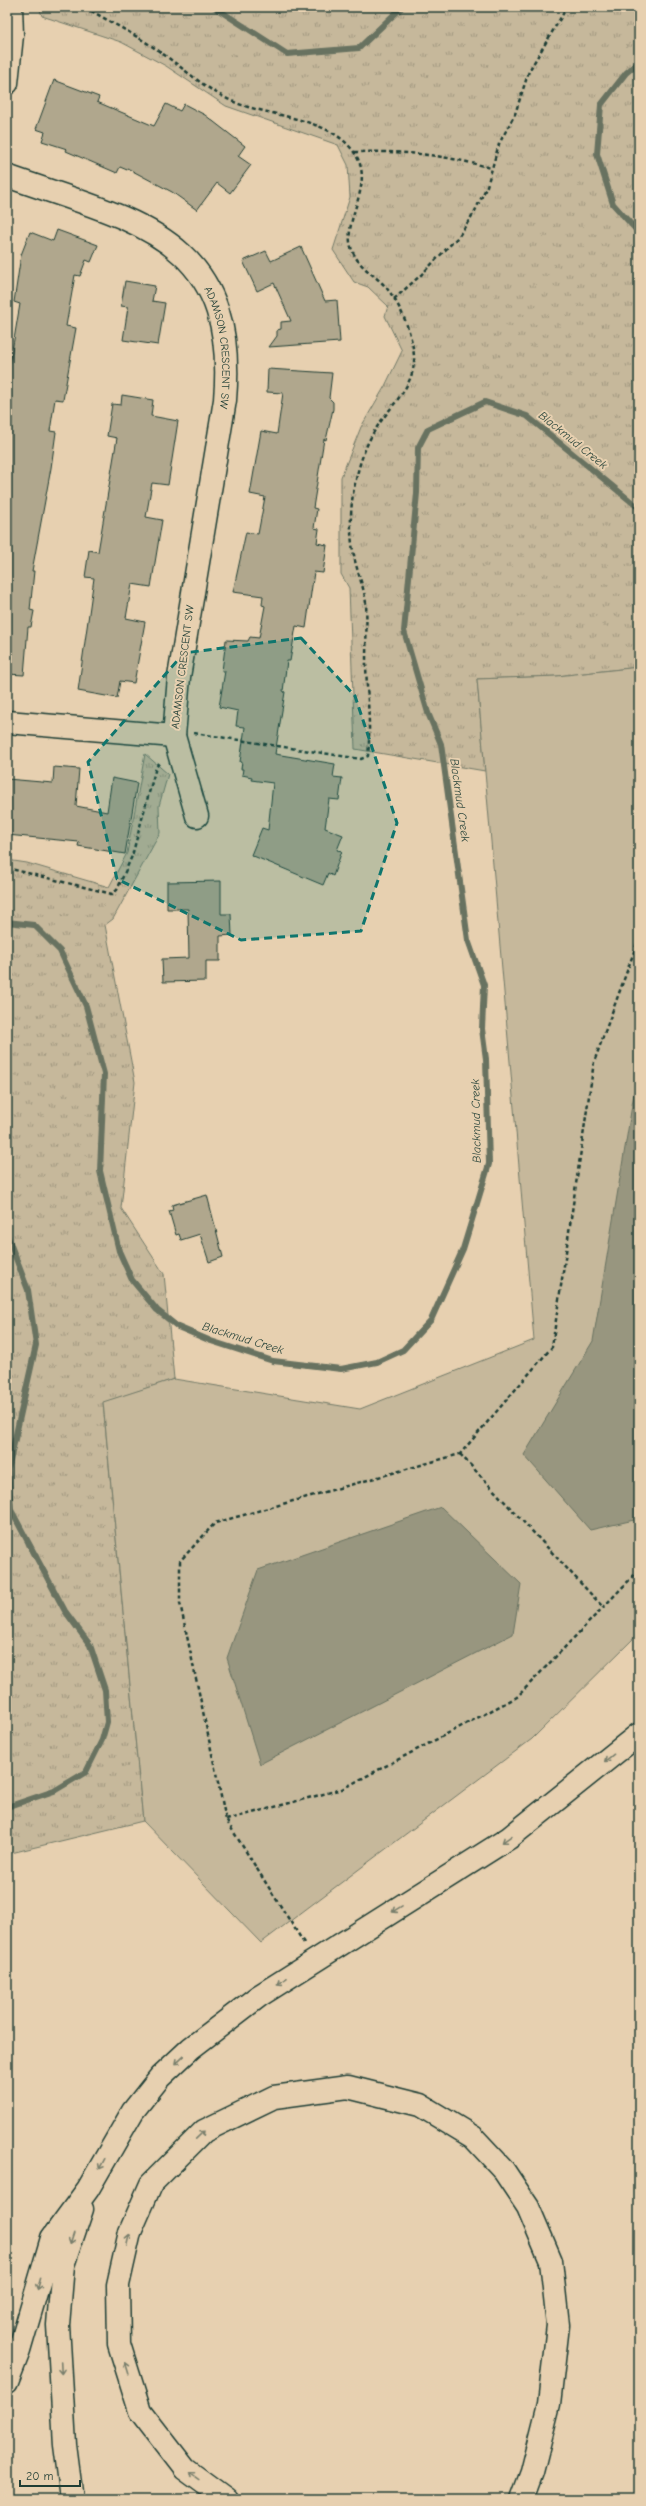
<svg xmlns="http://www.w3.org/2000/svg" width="646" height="2506" font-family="'Comic Neue',sans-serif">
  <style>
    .grass { fill: url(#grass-tufts); stroke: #727a68 }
    .park { fill: #c6b89b; stroke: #727a68 }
    .water { fill: #98967f; stroke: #687261 }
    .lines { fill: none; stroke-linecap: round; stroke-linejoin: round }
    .stream { stroke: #687261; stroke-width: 6 }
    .building { fill: #b0a78d; stroke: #1f3d34 }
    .street-casing { stroke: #1f3d34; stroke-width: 25 }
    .highway-casing { stroke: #1f3d34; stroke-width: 25 }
    .path { stroke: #1f3d34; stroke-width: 2.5; stroke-dasharray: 4 3; stroke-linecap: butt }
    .street { stroke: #e7d0b0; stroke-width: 22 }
    .highway { stroke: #e7d0b0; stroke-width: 22 }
    .oneway { stroke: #797f6c }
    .marked { fill: #0f766e; fill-opacity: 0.2; stroke: #0f766e; stroke-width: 3; stroke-dasharray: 8 5; stroke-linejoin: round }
    .labels { text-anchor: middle; stroke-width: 4; stroke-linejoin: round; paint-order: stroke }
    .street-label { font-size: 11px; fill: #1f3d34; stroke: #e7d0b0 }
    .water-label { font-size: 12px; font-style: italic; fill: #2b463c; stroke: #e7d0b0 }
  </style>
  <defs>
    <pattern id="grass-tufts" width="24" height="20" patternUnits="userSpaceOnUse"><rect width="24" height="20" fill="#c6b89b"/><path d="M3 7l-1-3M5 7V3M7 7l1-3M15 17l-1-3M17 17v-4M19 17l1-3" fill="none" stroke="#a0977f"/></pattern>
  </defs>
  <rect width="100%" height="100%" fill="#e7d0b0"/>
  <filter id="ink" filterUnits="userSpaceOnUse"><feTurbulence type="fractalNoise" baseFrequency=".025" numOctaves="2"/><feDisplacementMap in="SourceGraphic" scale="8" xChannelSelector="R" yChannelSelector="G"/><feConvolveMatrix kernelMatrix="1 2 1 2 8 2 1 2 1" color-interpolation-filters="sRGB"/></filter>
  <g filter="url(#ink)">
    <!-- grass -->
    <g class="grass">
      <path d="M39 7H639V667L557 676 477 679 485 771 355 749 349 588 341 574V477L361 427 385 386 402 351 385 316 388 306 368 287 354 282 333 250 350 197 348 165 338 145 226 106 166 66 121 42 42 16Z"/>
      <path d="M145 754 168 774 159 806 160 833 113 919 105 925 135 1082 121 1208 164 1274 174 1379 103 1403 143 1821 7 1854V860L27 863 109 887 127 853Z"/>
    </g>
    <!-- park -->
    <path class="park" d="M639 667V1633L532 1739 261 1943 143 1821 103 1402 174 1379 360 1409 534 1340 477 679 557 676Z"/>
    <!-- water -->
    <g class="water">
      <path d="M639 1063V1514L634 1520 590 1530 524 1455 593 1341Z"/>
      <path d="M441 1507 521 1584 513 1634 260 1764 227 1658 258 1570Z"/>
    </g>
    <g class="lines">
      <!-- stream -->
      <g class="stream">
        <path d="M214 7 287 54 359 48 402 7"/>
        <path d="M639 62 626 73 601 105 597 154 613 204 639 233"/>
        <path d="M7 922 34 925 60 951 86 1006 104 1074 100 1171 119 1251 132 1280 157 1310 178 1327 211 1341 273 1361 341 1369 377 1362 403 1350 431 1320 463 1249 489 1164 486 1059 482 1029 484 985 468 940 441 744 428 713 404 631 417 493 418 448 428 429 485 402 527 416 639 508"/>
        <path d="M7 1235 28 1290 36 1345 8 1470 11 1510 65 1611 90 1645 105 1690 107 1722 102 1740 86 1772 54 1791 7 1807"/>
      </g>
    </g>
    <!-- building -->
    <g class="building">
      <path d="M54 80 99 97 97 102 154 126 166 104 180 111 184 104 205 115 245 146 238 156 251 165 230 193 217 183 197 210 172 192 127 168V170L120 167 117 173 66 151 67 149 42 141 45 132 36 129Z"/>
      <path d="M57 230 98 245 91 262 86 260 80 276 75 275 66 326 76 328 63 400 55 399 50 431 56 432 51 468 32 571H34L30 610 34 611 31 627H28L24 675 7 674V363H10L20 304 14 302 21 255 30 232 53 241Z"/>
      <path d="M301 247 325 301 337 300 340 342 269 347 277 336V330L281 329V322L291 321 274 283 257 291 243 261 266 251 271 261Z"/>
      <path d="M125 281 155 286 152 301 165 303 158 345 123 340 128 307 121 306Z"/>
      <path d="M268 369 332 373 329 398 333 402V409L326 440 324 439 313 508 317 509 314 528 319 529 317 543 327 545 323 573 314 572 306 628 296 626 290 661H287L283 691 285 692 275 754 335 764 333 777 342 778 339 800 329 799 325 828 343 835 337 850 342 851 333 876 328 873 323 885 251 855 262 828 268 830 273 783 251 780 252 777 242 775 243 769H241L242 762H240L245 727 236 726 238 711 219 707 225 671H222L226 640 248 641 250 637 259 638 265 606 262 605 263 596 233 592 246 532 258 534 265 497 250 494 261 431 277 434 283 393 267 392Z"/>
      <path d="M122 395 153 400 151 416 178 421 168 485 152 483 146 517 162 520 151 587 132 584 126 618 145 622 134 683 120 681 117 698 78 691 94 578 85 577 89 550 98 552 117 438 107 436 112 404 121 405Z"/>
      <path d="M54 767 79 769 76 806 107 812 112 778 137 783 125 854 78 846 79 842 7 835V779L53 783Z"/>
      <path d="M221 881V914H231L232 935 220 936V961H206V981L163 982 162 959 189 958 188 909H167V882Z"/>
      <path d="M207 1195 223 1257 209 1262 200 1234 181 1240 179 1234 176 1235 169 1211 173 1210 172 1205Z"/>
    </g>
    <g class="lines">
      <!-- street casing -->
      <g class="street-casing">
        <g id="street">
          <path d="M7 83 12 35 11 7"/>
          <path id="s1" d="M7 176C132 221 239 235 225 400L179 677 174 736 7 722"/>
          <path d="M174 736 197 816"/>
        </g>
      </g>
      <!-- highway casing -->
      <g class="highway-casing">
        <g id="highway">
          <path d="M7 2382 19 2351 52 2238 88 2189 133 2111 160 2077 191 2048 259 1996 509 1838 639 1734"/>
          <path d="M72 2499 65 2445 58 2325 63 2265 82 2209"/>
          <path d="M226 2499 185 2469 140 2411 119 2344 118 2285 130 2232 151 2184 204 2131 274 2097 348 2087 420 2105 473 2137 502 2168 528 2207 551 2261 558 2325 549 2404 532 2472 522 2499"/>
        </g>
      </g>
      <!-- path -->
      <g class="path">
        <path d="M85 7C111 23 139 36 163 54 191 74 214 97 248 107 279 116 327 121 349 146 381 180 342 215 351 247 356 264 370 272 382 283 399 300 412 332 414 356 416 385 391 405 377 427 364 446 357 471 353 494 350 514 350 537 354 556 357 572 364 587 366 603 367 623 366 645 366 665 367 695 371 727 368 756L361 759 194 733"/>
        <path d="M354 152C407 151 440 154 491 168"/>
        <path d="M394 299 421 275 459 236 475 211 487 186 499 144 515 114 529 71 567 7"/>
        <path d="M7 868 112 894 117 890 132 856 156 767 160 762"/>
        <path d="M460 1454 603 1607"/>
        <path d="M226 1820 342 1789 517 1697 639 1570"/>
        <path d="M304 1943 226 1820 180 1603V1561L215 1523 460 1454 552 1347 594 1062 639 938"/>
      </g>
      <!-- street -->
      <use href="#street" class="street"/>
      <!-- highway -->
      <use href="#highway" class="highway"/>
    </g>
    <!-- one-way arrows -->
    <defs><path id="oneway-shaft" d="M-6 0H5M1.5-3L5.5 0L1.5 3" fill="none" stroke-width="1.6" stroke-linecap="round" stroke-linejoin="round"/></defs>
    <g class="oneway">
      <use href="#oneway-shaft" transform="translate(609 1758) rotate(141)"/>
      <use href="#oneway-shaft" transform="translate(507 1839) rotate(145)"/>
      <use href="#oneway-shaft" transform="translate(397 1909) rotate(148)"/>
      <use href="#oneway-shaft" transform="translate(282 1981) rotate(147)"/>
      <use href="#oneway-shaft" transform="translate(179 2060) rotate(137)"/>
      <use href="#oneway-shaft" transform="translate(200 2135) rotate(-44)"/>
      <use href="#oneway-shaft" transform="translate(102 2164) rotate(118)"/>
      <use href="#oneway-shaft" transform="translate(72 2239) rotate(108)"/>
      <use href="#oneway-shaft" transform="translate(128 2240) rotate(-77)"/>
      <use href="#oneway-shaft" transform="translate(39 2284) rotate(106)"/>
      <use href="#oneway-shaft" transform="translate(61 2368) rotate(87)"/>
      <use href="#oneway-shaft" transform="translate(127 2368) rotate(-107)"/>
      <use href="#oneway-shaft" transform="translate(194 2476) rotate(-144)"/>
    </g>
  </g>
  <!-- marked area -->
  <path class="marked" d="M301 638 355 696 397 823 361 931 241 940 117 879 88 762 184 653Z"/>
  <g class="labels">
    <!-- street labels -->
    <g class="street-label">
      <text dy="4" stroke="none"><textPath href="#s1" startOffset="297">ADAMSON CRESCENT SW</textPath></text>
      <text transform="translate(182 667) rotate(-83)" y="4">ADAMSON CRESCENT SW</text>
    </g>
    <!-- water labels -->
    <g class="water-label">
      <text transform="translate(573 440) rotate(39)" y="4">Blackmud Creek</text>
      <text transform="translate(460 800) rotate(82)" y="4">Blackmud Creek</text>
      <text transform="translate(476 1121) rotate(-91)" y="4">Blackmud Creek</text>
      <text transform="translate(243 1338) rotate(17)" y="4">Blackmud Creek</text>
    </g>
  </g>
  <!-- margin -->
  <rect width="646" height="2506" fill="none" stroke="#e7d0b0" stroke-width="24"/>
  <rect x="12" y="12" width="622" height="2482" fill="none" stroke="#1f3d34" stroke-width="1.5" filter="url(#ink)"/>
  <!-- scale -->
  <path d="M20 2480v6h60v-6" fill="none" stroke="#1f3d34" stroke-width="2"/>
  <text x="26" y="2480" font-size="12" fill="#1f3d34" stroke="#e7d0b0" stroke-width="3" paint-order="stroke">20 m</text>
</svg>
